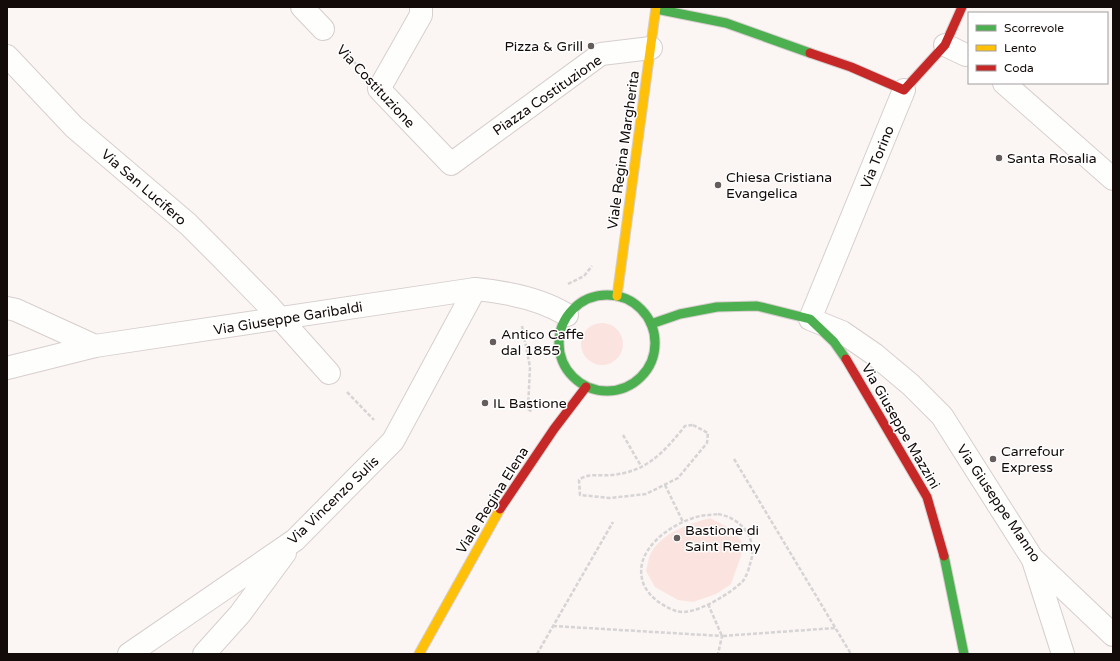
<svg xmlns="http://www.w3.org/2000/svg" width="1120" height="661" font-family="'Varela Round',sans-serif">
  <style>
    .green { fill: #fbe4df }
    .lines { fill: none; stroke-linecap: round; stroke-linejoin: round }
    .street-casing { stroke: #d7cfce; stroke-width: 24 }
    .fast-casing { stroke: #d7cfce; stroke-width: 11 }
    .slow-casing { stroke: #d7cfce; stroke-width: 11 }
    .jam-casing { stroke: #d7cfce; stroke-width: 11 }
    .path { stroke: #d6d4d4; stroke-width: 2.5; stroke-dasharray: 4 2; stroke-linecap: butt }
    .street { stroke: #fefefd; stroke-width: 22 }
    .fast { stroke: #4caf50; stroke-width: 9 }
    .slow { stroke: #ffc107; stroke-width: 9 }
    .jam { stroke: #c62828; stroke-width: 9 }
    .poi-dot { fill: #645d5b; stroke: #fff; stroke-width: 1.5 }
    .labels { text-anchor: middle; stroke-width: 3; stroke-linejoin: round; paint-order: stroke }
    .poi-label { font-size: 14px; fill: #130b09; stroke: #fff; text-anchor: start }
    .street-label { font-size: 14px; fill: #130b09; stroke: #fff }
  </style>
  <rect width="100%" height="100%" fill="#fbf5f4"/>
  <!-- green -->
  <g class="green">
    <circle cx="602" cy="344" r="21"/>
    <path d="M710 518 735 531 742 543 741 556 731 584 716 594 693 602 678 600 655 587 646 571C648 565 648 558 651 553 663 532 689 524 710 518Z"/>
  </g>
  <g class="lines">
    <!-- street casing -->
    <g class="street-casing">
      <g id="street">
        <path d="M302 7 323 29"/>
        <path d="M421 7V15L379 89 451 164 601 54 651 48"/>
        <path d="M945 45 966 55"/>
        <path d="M7 56 74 127 188 224 221 257 270 307 329 373"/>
        <path d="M1004 83 1113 179"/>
        <path d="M904 90 810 319 842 332 874 354 911 385 942 416 1032 558 1113 635"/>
        <path d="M7 308 16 310 95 346"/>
        <path d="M7 368 95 346 475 289C506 292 540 298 567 315"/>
        <path d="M1033 560 1063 654"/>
        <path d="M129 654 295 540 393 441 475 289"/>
        <path d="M204 654 240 614 285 553"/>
      </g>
    </g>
    <!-- fast casing -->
    <g class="fast-casing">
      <g id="fast">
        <path d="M656 9 726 23 810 53"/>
        <circle cx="607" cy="343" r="48"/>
        <path d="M651 324 680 314 717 307 757 306 810 319 834 342 846 359"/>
        <path d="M944 556 964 654"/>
      </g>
    </g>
    <!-- slow casing -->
    <g class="slow-casing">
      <g id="slow">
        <path d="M617 296 656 7"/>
        <path d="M419 654 500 509"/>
      </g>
    </g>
    <!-- jam casing -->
    <g class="jam-casing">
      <g id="jam">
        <path d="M810 53 851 67 904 90 945 45 962 7"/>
        <path d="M846 359 927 497 944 556"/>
        <path d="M500 509 554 429 586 387"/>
      </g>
    </g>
    <!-- path -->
    <g class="path">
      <path d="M341 49 360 68"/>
      <path d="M568 284 584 276 592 266"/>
      <path d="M522 326 530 367 528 409 532 412"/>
      <path d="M347 392 374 420"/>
      <path d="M693 425 708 433 707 443 678 478 646 494 610 498 580 495 579 480C587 473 600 476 611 475 647 472 664 452 685 426Z"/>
      <path d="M623 435 641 466"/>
      <path d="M734 459 851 654"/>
      <path d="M665 485 683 522"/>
      <path d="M718 514C742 518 759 540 750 564 749 569 746 577 743 581 731 593 694 617 676 611 663 606 650 598 644 585 630 551 671 523 700 516 706 515 712 515 718 514Z"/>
      <path d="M708 604 722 636 835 628"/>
      <path d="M553 626 722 636 718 654"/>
      <path d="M537 654 613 522"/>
    </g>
    <!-- street -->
    <use href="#street" class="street"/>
    <!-- fast -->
    <use href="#fast" class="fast"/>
    <!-- slow -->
    <use href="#slow" class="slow"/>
    <!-- jam -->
    <use href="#jam" class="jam"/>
  </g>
  <!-- markers -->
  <g class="poi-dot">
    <circle cx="591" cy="46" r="4"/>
    <circle cx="999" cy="158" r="4"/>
    <circle cx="718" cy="185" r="4"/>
    <circle cx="493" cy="342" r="4"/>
    <circle cx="485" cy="403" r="4"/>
    <circle cx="993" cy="459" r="4"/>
    <circle cx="677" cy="538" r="4"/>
  </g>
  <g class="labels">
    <!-- poi labels -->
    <g class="poi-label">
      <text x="583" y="51" text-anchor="end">Pizza &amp; Grill</text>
      <text x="1007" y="163">Santa Rosalia</text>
      <text x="726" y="182">Chiesa Cristiana<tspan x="726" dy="16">Evangelica</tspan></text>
      <text x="501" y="339">Antico Caffe<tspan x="501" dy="16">dal 1855</tspan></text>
      <text x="493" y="408">IL Bastione</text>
      <text x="1001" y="456">Carrefour<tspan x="1001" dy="16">Express</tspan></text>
      <text x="685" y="535">Bastione di<tspan x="685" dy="16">Saint Remy</tspan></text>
    </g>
    <!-- street labels -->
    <g class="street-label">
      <text transform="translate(376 86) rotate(47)" y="5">Via Costituzione</text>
      <text transform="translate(547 95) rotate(-35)" y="5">Piazza Costituzione</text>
      <text transform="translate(623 150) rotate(-82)" y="5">Viale Regina Margherita</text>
      <text transform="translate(877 157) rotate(-68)" y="5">Via Torino</text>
      <text transform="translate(144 187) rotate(41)" y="5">Via San Lucifero</text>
      <text transform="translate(288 318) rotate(-9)" y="5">Via Giuseppe Garibaldi</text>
      <text transform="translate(901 426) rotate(60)" y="5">Via Giuseppe Mazzini</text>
      <text transform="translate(333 500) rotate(-44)" y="5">Via Vincenzo Sulis</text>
      <text transform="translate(492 500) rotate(-58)" y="5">Viale Regina Elena</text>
      <text transform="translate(999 503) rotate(56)" y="5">Via Giuseppe Manno</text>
    </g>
  </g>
  <!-- border -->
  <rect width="1120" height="661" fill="none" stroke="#130b09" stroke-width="16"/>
  <!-- legend -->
  <rect x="968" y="12" width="140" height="72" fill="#ffffff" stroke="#a19d9d"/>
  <rect x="976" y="25" width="20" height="6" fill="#4caf50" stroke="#a19d9d"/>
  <text x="1004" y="32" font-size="12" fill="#130b09">Scorrevole</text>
  <rect x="976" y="45" width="20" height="6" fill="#ffc107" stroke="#a19d9d"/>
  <text x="1004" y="52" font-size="12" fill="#130b09">Lento</text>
  <rect x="976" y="65" width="20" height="6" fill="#c62828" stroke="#a19d9d"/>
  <text x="1004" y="72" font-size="12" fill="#130b09">Coda</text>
</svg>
